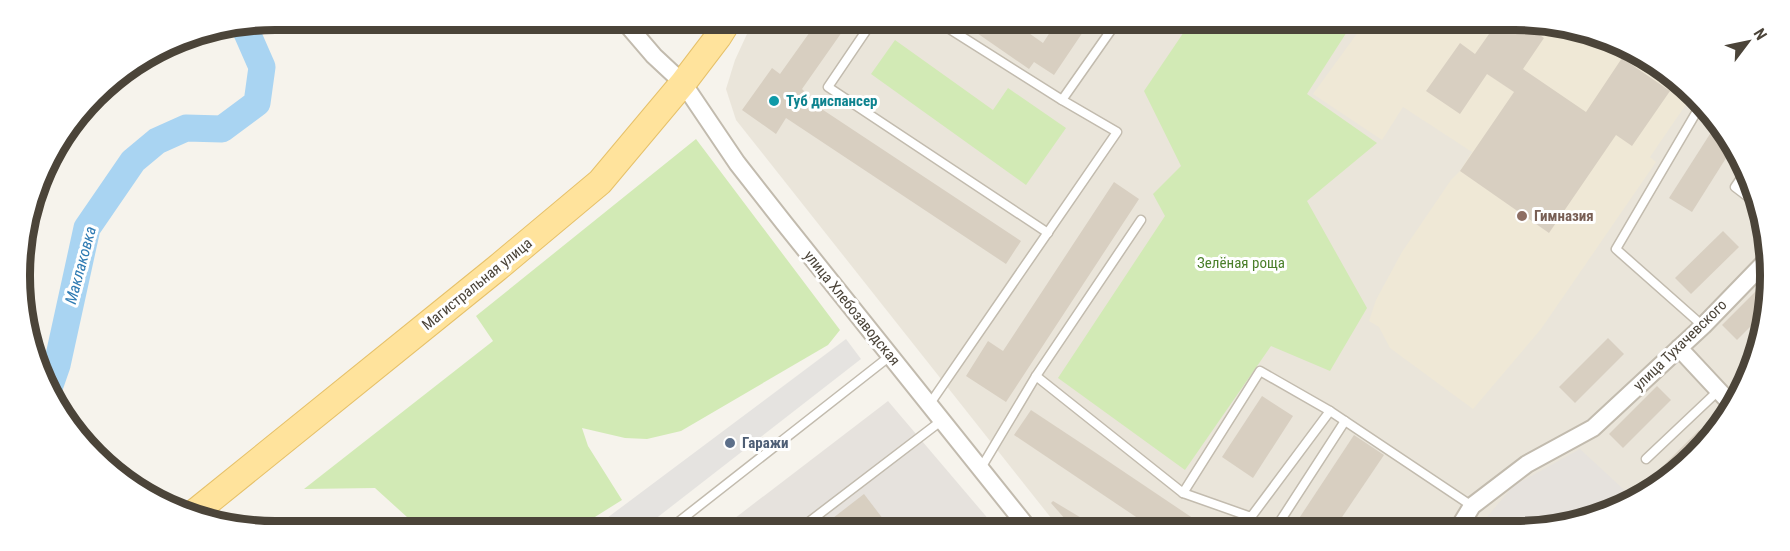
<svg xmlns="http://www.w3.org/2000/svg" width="1790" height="551" font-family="'Roboto Condensed',sans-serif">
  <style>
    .residential { fill: #eae5da }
    .industrial { fill: #e6e2dd }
    .education { fill: #efe8d6 }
    .green { fill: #d2eab5 }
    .parking { fill: #e5e3e0 }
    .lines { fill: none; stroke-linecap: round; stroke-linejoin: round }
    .river { stroke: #a9d4f2; stroke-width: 27 }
    .building { fill: #d8cfc1 }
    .service-casing { stroke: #c2bbae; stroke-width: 11 }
    .minor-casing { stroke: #c2bbae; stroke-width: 20 }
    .primary-casing { stroke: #e6c16a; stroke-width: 28 }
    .service { stroke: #fff; stroke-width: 8 }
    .minor { stroke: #fff; stroke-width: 16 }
    .primary { stroke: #ffe39c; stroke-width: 26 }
    .culture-dot { fill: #0f9aa8; stroke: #fff; stroke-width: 2 }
    .education-dot { fill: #8d6e63; stroke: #fff; stroke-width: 2 }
    .service-dot { fill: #5c6f8a; stroke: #fff; stroke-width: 2 }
    .labels { text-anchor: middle; stroke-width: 6; stroke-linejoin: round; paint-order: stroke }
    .culture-label { font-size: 15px; font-weight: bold; fill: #0d838f; stroke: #fff; text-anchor: start }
    .education-label { font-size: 15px; font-weight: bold; fill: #785e54; stroke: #fff; text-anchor: start }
    .park-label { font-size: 15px; fill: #4a7f2a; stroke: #fff }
    .street-label { font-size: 15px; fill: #4b4439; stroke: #fff }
    .service-label { font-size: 15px; font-weight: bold; fill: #4e5e75; stroke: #fff; text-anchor: start }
    .water-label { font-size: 16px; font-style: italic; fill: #2e7ab2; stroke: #fff }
    .rim { fill: none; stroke: #4b4439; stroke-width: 8 }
  </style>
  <rect width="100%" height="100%" fill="#f6f3ec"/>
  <!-- residential -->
  <path class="residential" d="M753 21 1565 24 1657 63 1728 134 1766 226V326L1736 403 1684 468 1613 512 1548 529 1059 528 736 120 726 89 735 60Z"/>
  <!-- industrial -->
  <g class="industrial">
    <path d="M888 401 996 528H722Z"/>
    <path d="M1580 449 1634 499 1613 512 1548 529H1477L1513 486Z"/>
  </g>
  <!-- education -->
  <path class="education" d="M1364 24H1565L1657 63 1691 97 1650 157 1656 162 1541 329 1473 409 1390 348 1379 327 1369 321 1376 300 1402 252 1451 180 1460 171 1472 152 1403 107 1382 140 1313 94Z"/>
  <!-- green -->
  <g class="green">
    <path d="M1190 23 1352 24 1307 94 1377 143 1307 201 1367 308 1330 371 1271 346 1185 470 1058 378 1165 216 1153 194 1181 166 1144 91Z"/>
    <path d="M895 40 993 110 1008 88 1066 128 1026 185 871 74Z"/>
    <path d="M696 139 840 330 828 345 681 431 647 439 625 438 582 428 588 446 622 500 579 527H418L375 488 304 489 493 341 476 316Z"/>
  </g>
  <!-- parking -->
  <path class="parking" d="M846 339 861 359 645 527H595Z"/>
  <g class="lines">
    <!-- river -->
    <path class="river" d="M49 388 57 365 87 228 133 161 157 141 186 128 222 129 257 103 262 67 244 26"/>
  </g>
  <!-- building -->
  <g class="building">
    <path d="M817 22H849L802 89 805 92 802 96 1021 241 1006 264 786 118 776 134 742 110 772 68 780 74Z"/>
    <path d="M961 22H1013L1043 43 1056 23H1089L1054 75 1034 62 1029 69Z"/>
    <path d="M1496 24H1524L1544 38 1523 69 1586 112 1622 58 1670 91 1632 146 1616 135 1549 233 1460 171 1514 92 1487 74 1460 114 1426 91 1460 43 1475 54Z"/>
    <path d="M1717 123 1728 134 1733 147 1692 212 1669 198Z"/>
    <path d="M1114 182 1139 199 1006 402 966 376 988 341 1003 351Z"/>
    <path d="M1723 231 1739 247 1691 294 1675 278Z"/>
    <path d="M1766 281V311L1737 340 1722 325Z"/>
    <path d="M1608 338 1624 354 1575 403 1559 387Z"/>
    <path d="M1657 386 1671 400 1623 448 1609 434Z"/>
    <path d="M1262 396 1293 416 1253 478 1222 457Z"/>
    <path d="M1031 410 1093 451 1209 529H1154L1014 435Z"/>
    <path d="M1699 430 1707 439 1684 468 1643 493 1640 489Z"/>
    <path d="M1354 435 1384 455 1334 529H1292Z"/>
    <path d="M864 494 890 528H841L833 518Z"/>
    <path d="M1053 501 1098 528H1073L1051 503Z"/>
  </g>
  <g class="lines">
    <!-- service casing -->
    <g class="service-casing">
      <g id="service">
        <path d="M872 22 828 87 1048 233"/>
        <path d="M1062 100 1116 23"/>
        <path d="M1700 106 1616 249 1703 326"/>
        <path d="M1744 174 1735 187 1756 203"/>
        <path d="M1036 376 1183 493 1251 517 1330 411 1472 506"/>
        <path d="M929 405 1117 132 1062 100 945 26 948 22"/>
        <path d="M1646 459 1718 391"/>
        <path d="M981 468 1036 376 1141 220"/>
        <path d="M1183 493 1260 371 1330 411"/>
        <path d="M672 527 890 356"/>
        <path d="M801 528 941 421"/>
        <path d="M1275 529 1345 421"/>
      </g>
    </g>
    <!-- minor casing -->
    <g class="minor-casing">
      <g id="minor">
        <path d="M624 21 654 56 683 83 737 163 784 223 1028 528"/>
        <path d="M1679 348 1734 407"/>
        <path d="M1458 529 1472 506 1527 464 1593 428 1703 326 1766 261"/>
      </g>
    </g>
    <!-- primary casing -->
    <g class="primary-casing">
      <path id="primary" d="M194 513 496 269 600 182 683 83 718 37 728 21"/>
    </g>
    <!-- service -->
    <use href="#service" class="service"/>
    <!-- minor -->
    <use href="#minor" class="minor"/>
    <!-- primary -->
    <use href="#primary" class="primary"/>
  </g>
  <!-- markers -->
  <circle class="culture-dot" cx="774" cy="101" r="6"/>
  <circle class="education-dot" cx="1522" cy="216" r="6"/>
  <circle class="service-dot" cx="730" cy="443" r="6"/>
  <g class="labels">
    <!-- culture labels -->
    <g class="culture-label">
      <text x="786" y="106">Туб диспансер</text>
    </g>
    <!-- education labels -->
    <g class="education-label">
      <text x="1534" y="221">Гимназия</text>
    </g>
    <!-- park labels -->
    <g class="park-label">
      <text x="1241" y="268">Зелёная роща</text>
    </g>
    <!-- street labels -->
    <g class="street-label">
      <text transform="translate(477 284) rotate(-39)" y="5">Магистральная улица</text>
      <text transform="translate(852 308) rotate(51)" y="5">улица Хлебозаводская</text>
      <text transform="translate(1680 345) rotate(-44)" y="5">улица Тухачевского</text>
    </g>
    <!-- service labels -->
    <g class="service-label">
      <text x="742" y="448">Гаражи</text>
    </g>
    <!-- water labels -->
    <g class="water-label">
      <text transform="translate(80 265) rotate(-75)" y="6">Маклаковка</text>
    </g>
  </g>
  <!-- crop -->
  <path d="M0 0H1790V551H0ZM275 30H1515A245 245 0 0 1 1760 275V276A245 245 0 0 1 1515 521H275A245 245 0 0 1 30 276V275A245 245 0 0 1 275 30Z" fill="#fff" fill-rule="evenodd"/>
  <path class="rim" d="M275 30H1515A245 245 0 0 1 1760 275V276A245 245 0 0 1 1515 521H275A245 245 0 0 1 30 276V275A245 245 0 0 1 275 30Z"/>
  <!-- north arrow -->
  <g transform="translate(1748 42) rotate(58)" stroke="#ffffff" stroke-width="4.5" paint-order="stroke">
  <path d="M0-4.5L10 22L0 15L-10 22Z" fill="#4b4439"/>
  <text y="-9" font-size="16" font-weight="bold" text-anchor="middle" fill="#4b4439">N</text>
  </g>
</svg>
